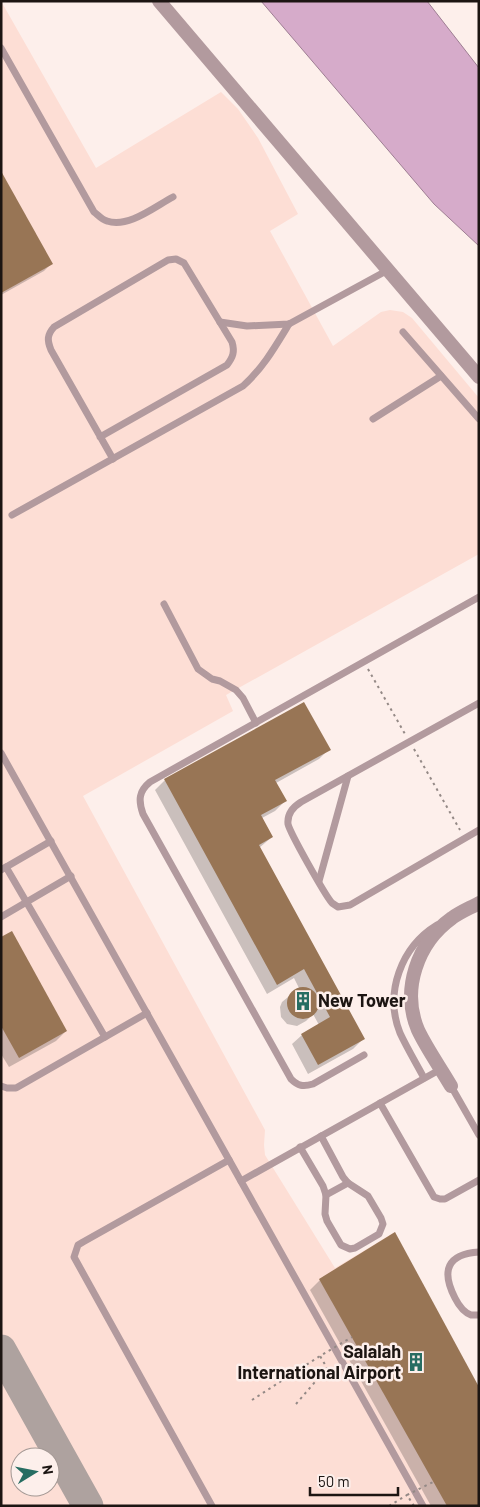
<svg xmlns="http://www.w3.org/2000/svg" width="480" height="1507" font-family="Barlow,sans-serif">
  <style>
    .built { fill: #fdded5; fill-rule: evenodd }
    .water { fill: #d6abca; stroke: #9e7e93 }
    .shadow { fill: #0003 }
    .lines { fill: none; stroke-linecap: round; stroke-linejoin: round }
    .taxiway { stroke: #aea29f; stroke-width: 31 }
    .building { fill: #987555 }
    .path { stroke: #948986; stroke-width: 2; stroke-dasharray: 2.5 4; stroke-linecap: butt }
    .lane { stroke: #b29a9e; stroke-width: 7 }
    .street { stroke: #b29a9e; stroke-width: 14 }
    .path-bridge { stroke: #948986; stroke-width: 2; stroke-dasharray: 2.5 4; stroke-linecap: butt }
    .labels { text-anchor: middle; stroke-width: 5; stroke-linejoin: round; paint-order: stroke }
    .poi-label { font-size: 18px; font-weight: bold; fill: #1c1512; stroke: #fdefeb; text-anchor: start }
  </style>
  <rect width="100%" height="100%" fill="#fdefeb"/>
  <!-- built -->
  <path class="built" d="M1 1 96 168 221 92 238 109 258 138 298 214 270 231 333 346 381 312 390 310 403 312 412 318 479 398V554L226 695 233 711 83 796 265 1130 264 1145 265 1155 335 1268 395 1232 479 1506H1ZM20 1457H50V1487H20Z"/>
  <!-- water -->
  <path class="water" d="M261 1H427L479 68V246L434 204Z"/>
  <!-- shadow -->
  <g class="shadow">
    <path d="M1 173 51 264 44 271 1 295Z"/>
    <path d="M329 749 319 759 276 783 285 801 275 811 262 818 272 837 259 848 363 1039 353 1049 308 1074 292 1044 302 1035 319 1025 313 1014 306 1021 297 1026 287 1024 281 1017 280 1007 282 1002 299 988 294 978 267 994 155 790 165 780Z"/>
    <path d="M1 938 66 1031 56 1041 9 1067 1 1054Z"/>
    <path d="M320 1280 479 1506H431L310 1290Z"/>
  </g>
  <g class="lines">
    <!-- taxiway -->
    <path class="taxiway" d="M1 1350 88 1506"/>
  </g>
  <!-- building -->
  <g class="building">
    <path d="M1 171 53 264 1 293Z"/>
    <path d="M304 702 331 750 275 780 287 801 261 815 273 837 259 845 365 1039 318 1065 301 1034 330 1017 304 969 277 985 164 779Z"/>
    <path d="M12 931 67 1031 19 1058 1 1026V937Z"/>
    <circle cx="303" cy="1003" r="16"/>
    <path d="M395 1232 479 1387V1506H447L319 1279Z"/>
  </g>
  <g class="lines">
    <!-- path -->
    <g class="path">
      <path d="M368 669 405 734"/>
      <path d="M414 749 460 830"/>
      <path d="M252 1400 320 1356"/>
      <path d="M389 1506 407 1495"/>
    </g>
    <!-- lane -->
    <g class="lane">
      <path d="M1 48 94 212C98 215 102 220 107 221 129 228 154 207 173 197"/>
      <path d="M220 322 247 326 289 324 388 270"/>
      <path d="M403 332 479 419"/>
      <path d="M373 419 441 376"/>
      <path d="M100 437 227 365C233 357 235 352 232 342L184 263 176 259 168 260 54 327C47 335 47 340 51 350L113 459"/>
      <path d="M12 515 243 386C263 368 275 347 289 324"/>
      <path d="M164 604 198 669 212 679 220 681 236 690 243 698 256 723"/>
      <path d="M479 703 301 802C293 807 287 814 288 824 290 833 325 895 332 903 332 903 338 907 338 907L350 905 479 830"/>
      <path d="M1 753 423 1506"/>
      <path d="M6 867 105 1037"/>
      <path d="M1 870 51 841"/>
      <path d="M319 881 348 776"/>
      <path d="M1 917 71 876"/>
      <path d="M364 1055 313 1084C303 1087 298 1086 291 1079L143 814C138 800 139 791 150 782L479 597"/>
      <path d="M424 1078C416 1063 407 1048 400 1033 384 993 401 947 437 925"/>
      <path d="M1 1086 7 1088H16L147 1013"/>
      <path d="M451 1086 479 1135"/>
      <path d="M380 1103 434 1197 440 1199H445L479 1180"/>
      <path d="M300 1147 323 1186 326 1195 325 1214 327 1221 341 1245 350 1249 355 1248 379 1234 383 1224 381 1218 368 1196 348 1183 343 1177 321 1136"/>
      <path d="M241 1181 441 1069"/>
      <path d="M326 1195 348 1183"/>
      <path d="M479 1252C447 1254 441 1271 455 1298 458 1304 463 1312 471 1315 473 1315 476 1315 479 1315"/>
      <path d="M212 1506 74 1257 78 1245 83 1242 229 1160"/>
    </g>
    <!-- street -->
    <g class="street">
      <path d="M159 1 479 377"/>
      <path d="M451 1086C440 1067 427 1049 418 1030 401 990 417 943 452 918 460 912 470 908 479 903"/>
    </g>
    <!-- path-bridge -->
    <g class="path-bridge">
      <path d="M296 1404 327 1368 320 1356 352 1337"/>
      <path d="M414 1506 407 1495 433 1482"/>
    </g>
  </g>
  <!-- icons -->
  <defs>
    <g id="building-bare" transform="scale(1.5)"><path d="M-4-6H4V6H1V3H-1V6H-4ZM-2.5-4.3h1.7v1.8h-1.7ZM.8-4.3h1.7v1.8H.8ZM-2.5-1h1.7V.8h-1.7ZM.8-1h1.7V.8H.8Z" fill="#276d62" stroke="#fdefeb" stroke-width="2.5" paint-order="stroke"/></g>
  </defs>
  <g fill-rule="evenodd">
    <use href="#building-bare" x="303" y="1001"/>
    <use href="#building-bare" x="416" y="1362"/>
  </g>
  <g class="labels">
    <!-- poi labels -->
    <g class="poi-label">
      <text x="318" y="1007">New Tower</text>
      <text x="401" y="1358" text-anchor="end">Salalah<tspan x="401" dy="21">International Airport</tspan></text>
    </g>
  </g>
  <!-- border -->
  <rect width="480" height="1507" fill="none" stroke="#1c1512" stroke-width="5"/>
  <!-- north arrow -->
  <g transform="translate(35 1472) rotate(80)"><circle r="24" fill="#fdefeb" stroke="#a39894"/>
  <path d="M0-4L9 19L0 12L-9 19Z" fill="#276d62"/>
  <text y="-8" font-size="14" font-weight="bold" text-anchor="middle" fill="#1c1512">N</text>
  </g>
  <!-- scale -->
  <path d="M310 1487v8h88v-8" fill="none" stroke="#1c1512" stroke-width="2.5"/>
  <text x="318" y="1487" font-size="15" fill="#1c1512" stroke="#fdefeb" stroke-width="4" paint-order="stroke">50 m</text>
</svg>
